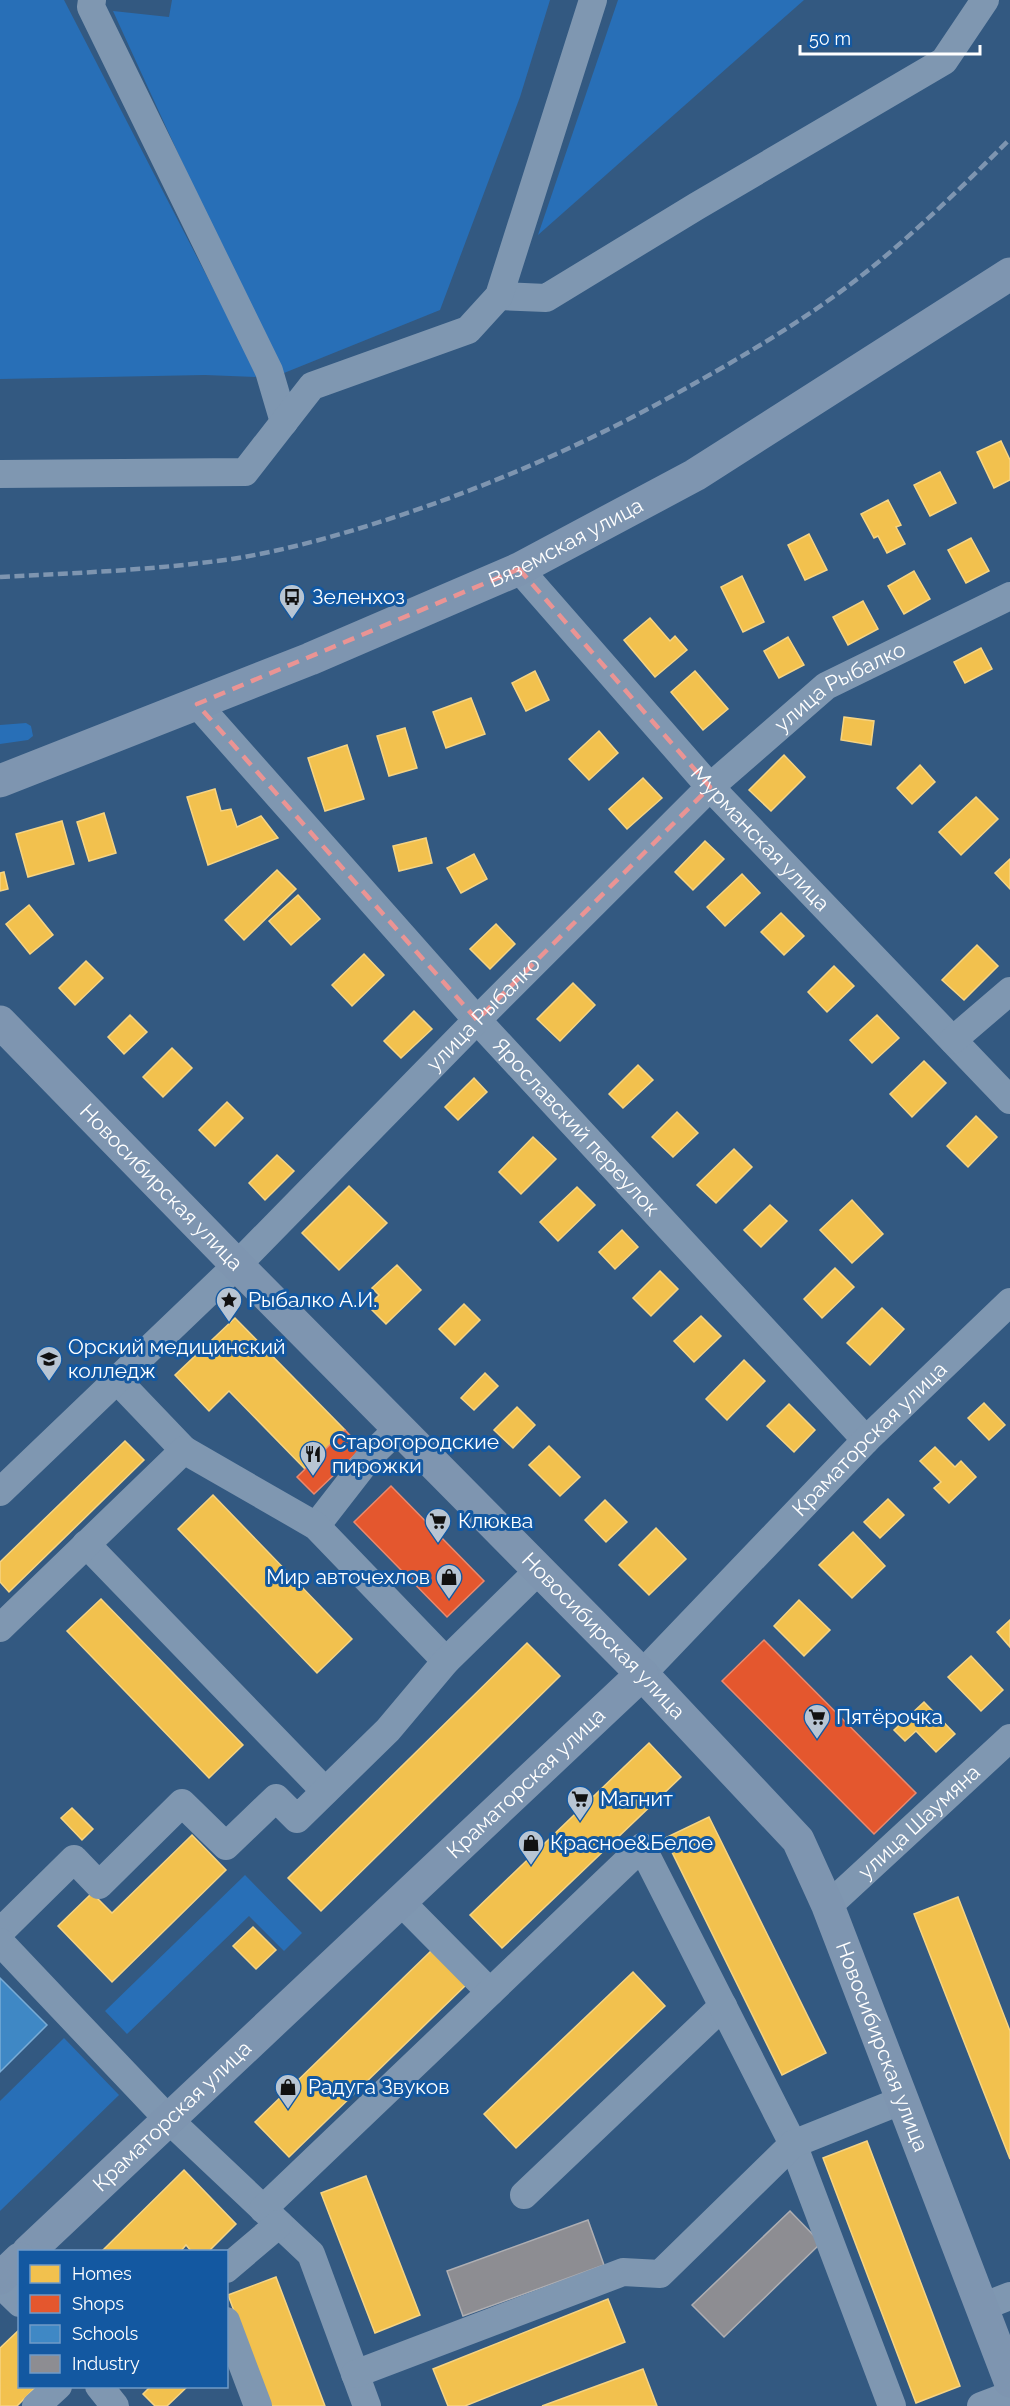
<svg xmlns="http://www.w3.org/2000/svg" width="1010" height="2406" font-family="Raleway,sans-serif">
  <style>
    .green { fill: #286fb7 }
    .homes { fill: #f2c14e; stroke: #f6d483; stroke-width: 1.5 }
    .shops { fill: #e4572e; stroke: #ec896d; stroke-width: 1.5 }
    .schools { fill: #3f88c5; stroke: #79acd6; stroke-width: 1.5 }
    .industry { fill: #8d8d92; stroke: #afafb3; stroke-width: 1.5 }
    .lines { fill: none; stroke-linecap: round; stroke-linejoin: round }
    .minor { stroke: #7f97b1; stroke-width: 28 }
    .major { stroke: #7e95b0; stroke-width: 33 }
    .rail { stroke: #7e95b0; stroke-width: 4.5; stroke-dasharray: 10 4.5; stroke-linecap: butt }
    .marked { fill: none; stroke: #ea9494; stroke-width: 4.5; stroke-dasharray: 12 8; stroke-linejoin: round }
    .labels { text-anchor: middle; stroke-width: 6; stroke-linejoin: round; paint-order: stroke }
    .street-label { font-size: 21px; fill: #fff; stroke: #1358a1 }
    .poi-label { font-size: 21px; fill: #fff; stroke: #1358a1; text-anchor: start }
  </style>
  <rect width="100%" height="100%" fill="#335981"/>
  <!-- green -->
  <g class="green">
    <path d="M0 0H64L259 377 205 375 0 379Z"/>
    <path d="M172 0H550L520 97 440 310 284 373 209 221 113 11 169 17Z"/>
    <path d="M618 0H804L538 235Z"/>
    <path d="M26 723 31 726 33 736 28 740 0 744V725Z"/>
    <path d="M245 1875 302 1933 284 1951 249 1916 127 2034 105 2011Z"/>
    <path d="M64 2038 119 2095 0 2211V2101Z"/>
  </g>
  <!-- homes -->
  <g class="homes">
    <path d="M1001 441 1010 460V480L994 488 977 452Z"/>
    <path d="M940 472 956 503 930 516 914 485Z"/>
    <path d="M888 500 901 525 896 527 905 544 887 553 878 536 874 538 861 514Z"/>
    <path d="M809 534 827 570 805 580 788 545Z"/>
    <path d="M971 538 989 571 966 583 948 550Z"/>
    <path d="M914 571 930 599 904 614 888 586Z"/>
    <path d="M742 576 764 622 743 632 721 587Z"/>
    <path d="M863 601 878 629 848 645 833 617Z"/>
    <path d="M650 618 670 641 675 636 687 650 655 677 624 640Z"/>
    <path d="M788 637 804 665 779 678 764 651Z"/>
    <path d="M981 648 992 669 965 683 954 662Z"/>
    <path d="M535 671 549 700 526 711 512 683Z"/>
    <path d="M695 671 728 709 703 730 671 692Z"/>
    <path d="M471 698 485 734 446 748 433 712Z"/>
    <path d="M844 717 874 721 871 745 841 740Z"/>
    <path d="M405 728 417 768 389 776 377 736Z"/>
    <path d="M599 731 618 753 589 780 569 759Z"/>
    <path d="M347 745 364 799 325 811 308 758Z"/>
    <path d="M784 755 805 777 771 811 749 790Z"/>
    <path d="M920 765 935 782 912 804 897 788Z"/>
    <path d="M643 778 662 798 627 829 609 809Z"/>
    <path d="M215 789 221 811 231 809 237 827 261 816 278 838 208 865 187 797Z"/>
    <path d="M976 797 998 819 961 855 939 832Z"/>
    <path d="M104 813 116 853 89 861 77 822Z"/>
    <path d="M62 821 74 864 28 877 16 834Z"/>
    <path d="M426 838 432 863 399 871 393 846Z"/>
    <path d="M705 841 724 859 693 890 675 872Z"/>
    <path d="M474 854 487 879 461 893 447 868Z"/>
    <path d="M1010 859V889L995 873Z"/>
    <path d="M277 870 296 889 244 940 225 920Z"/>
    <path d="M4 872 8 889 0 891V873Z"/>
    <path d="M742 874 760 893 725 926 707 907Z"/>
    <path d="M298 895 320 919 291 945 269 921Z"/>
    <path d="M29 905 53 935 30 954 6 924Z"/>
    <path d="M781 913 804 936 784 955 761 932Z"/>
    <path d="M496 924 515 944 490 969 470 949Z"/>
    <path d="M977 945 998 966 964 1000 942 980Z"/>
    <path d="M364 954 384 975 352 1006 332 985Z"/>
    <path d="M86 961 103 978 75 1005 59 988Z"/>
    <path d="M834 966 854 986 827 1012 808 992Z"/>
    <path d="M573 983 595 1005 560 1041 537 1019Z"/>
    <path d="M414 1011 432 1029 401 1058 384 1041Z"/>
    <path d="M130 1015 147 1032 124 1054 108 1037Z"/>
    <path d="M877 1015 899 1038 872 1063 850 1040Z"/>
    <path d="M172 1048 192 1068 163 1097 143 1077Z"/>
    <path d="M924 1061 946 1083 912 1117 890 1094Z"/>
    <path d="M638 1065 653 1080 623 1108 609 1094Z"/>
    <path d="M474 1078 487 1092 458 1120 445 1107Z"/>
    <path d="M227 1102 243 1118 215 1146 199 1130Z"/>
    <path d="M677 1112 698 1133 673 1157 652 1137Z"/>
    <path d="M976 1116 997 1137 968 1167 947 1146Z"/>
    <path d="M533 1137 556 1159 521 1194 499 1172Z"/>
    <path d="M734 1149 752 1167 716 1203 697 1185Z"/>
    <path d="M277 1155 294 1171 265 1200 249 1183Z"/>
    <path d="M349 1186 387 1223 339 1270 302 1233Z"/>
    <path d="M577 1187 595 1205 558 1241 540 1222Z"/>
    <path d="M852 1200 883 1234 852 1263 820 1230Z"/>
    <path d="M770 1205 787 1221 761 1247 744 1230Z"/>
    <path d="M622 1230 638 1247 615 1269 599 1252Z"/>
    <path d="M397 1265 421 1290 386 1324 368 1306 379 1295 372 1288Z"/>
    <path d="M835 1268 854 1287 822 1318 804 1299Z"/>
    <path d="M660 1271 678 1289 651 1316 633 1298Z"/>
    <path d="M464 1304 480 1320 455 1345 439 1329Z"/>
    <path d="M882 1308 904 1329 870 1365 847 1343Z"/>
    <path d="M701 1316 721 1336 694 1362 674 1341Z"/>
    <path d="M235 1318 345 1430 305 1469 229 1391 209 1411 175 1375Z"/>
    <path d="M744 1360 765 1381 727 1420 706 1399Z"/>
    <path d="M485 1373 498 1386 474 1410 461 1398Z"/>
    <path d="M984 1403 1005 1425 989 1440 968 1418Z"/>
    <path d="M789 1404 815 1430 794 1452 767 1426Z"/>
    <path d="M517 1407 535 1425 513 1448 494 1430Z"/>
    <path d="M125 1441 144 1460 9 1592 0 1582V1562Z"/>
    <path d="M549 1446 580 1477 560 1496 529 1465Z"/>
    <path d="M935 1447 955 1467 961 1461 976 1477 949 1503 934 1488 941 1482 920 1461Z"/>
    <path d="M213 1495 352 1639 317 1673 178 1529Z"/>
    <path d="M888 1499 904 1515 880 1538 864 1522Z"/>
    <path d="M605 1500 627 1522 606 1542 585 1520Z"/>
    <path d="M656 1528 686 1559 649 1595 619 1565Z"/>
    <path d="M853 1532 885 1566 852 1598 819 1565Z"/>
    <path d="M101 1599 243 1745 209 1778 67 1631Z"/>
    <path d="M799 1600 830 1630 804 1656 774 1626Z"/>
    <path d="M1010 1620V1647L997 1632Z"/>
    <path d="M527 1643 560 1676 321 1911 288 1878Z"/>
    <path d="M971 1656 1003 1690 981 1711 948 1677Z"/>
    <path d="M924 1702 955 1734 936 1752 916 1731 905 1741 894 1730Z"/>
    <path d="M649 1743 681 1777 502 1948 470 1915Z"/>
    <path d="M72 1808 93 1829 82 1840 61 1818Z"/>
    <path d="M709 1817 826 2053 782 2075 665 1838Z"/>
    <path d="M192 1835 226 1870 112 1982 58 1926 92 1893 112 1913Z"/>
    <path d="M958 1897 1010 2031V2159L914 1914Z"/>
    <path d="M253 1927 276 1950 256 1969 233 1946Z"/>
    <path d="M433 1949 467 1984 289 2157 255 2122Z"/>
    <path d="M633 1972 665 2006 516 2148 484 2114Z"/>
    <path d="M867 2141 960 2386 916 2403 823 2158Z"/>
    <path d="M184 2170 236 2224 208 2252H192L186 2245 180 2252H101Z"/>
    <path d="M366 2176 420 2315 375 2333 321 2193Z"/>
    <path d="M276 2277 325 2406H270L228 2295Z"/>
    <path d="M608 2299 625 2342 465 2406H448L433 2369Z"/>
    <path d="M20 2329V2386H37L17 2406H0V2348Z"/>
    <path d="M643 2369 657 2406H542Z"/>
    <path d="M151 2386H188L167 2406H155L143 2394Z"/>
  </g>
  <!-- shops -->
  <g class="shops">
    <path d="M345 1430 362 1448 314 1494 297 1477Z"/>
    <path d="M391 1486 484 1581 447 1617 354 1522Z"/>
    <path d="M764 1640 916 1793 874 1834 722 1681Z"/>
  </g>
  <!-- schools -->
  <path class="schools" d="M0 1978 47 2025 0 2072Z"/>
  <!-- industry -->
  <g class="industry">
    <path d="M790 2211 821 2243 724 2337 692 2305Z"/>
    <path d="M588 2220 604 2265 463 2316 447 2271Z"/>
  </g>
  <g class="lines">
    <!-- minor -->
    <g class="minor">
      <path d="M92 0 91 7 269 371 284 422"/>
      <path d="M499 296 546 298 697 206 944 61 985 0"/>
      <path d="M0 474 245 472 312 386 468 330 499 296 593 0"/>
      <path id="s1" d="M519 569 710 787 1010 1100"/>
      <path id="s2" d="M197 704 477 1020 866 1440"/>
      <path d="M953 1040 1010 991"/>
      <path d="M117 1380 184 1450"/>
      <path id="s3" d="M0 1492 237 1265 477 1020 710 787 826 686 1010 596"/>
      <path d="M316 1526 372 1454 399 1428"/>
      <path d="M86 1544 325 1791"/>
      <path d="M0 1628 184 1450 316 1526 446 1661"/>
      <path id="s4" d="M642 1674 866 1440 1010 1302"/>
      <path d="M400 1901 490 1992"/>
      <path id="s5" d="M828 1906 1010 1738"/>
      <path d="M0 1932 74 1859 99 1885 182 1803 226 1846 276 1798 297 1819 388 1730 446 1661 539 1570"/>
      <path d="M0 1942 168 2119 311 2254 367 2406"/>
      <path d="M524 2195 723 2006"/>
      <path d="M263 2209 642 1847 793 2144 892 2406"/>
      <path d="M226 2269 279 2224"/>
      <path d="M0 2284 20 2303"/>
      <path d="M982 2307 1010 2296"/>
      <path d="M226 2321 258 2406"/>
      <path d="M355 2374 623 2272 660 2274 793 2144 903 2100"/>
      <path d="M99 2386 115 2406"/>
      <path d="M36 2406 58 2386"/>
      <path d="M981 2406 1010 2395"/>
    </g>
    <!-- major -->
    <g class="major">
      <path id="s6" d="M0 781 310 659 519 569 695 475 1010 274"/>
      <path id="s7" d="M0 1022 237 1265 642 1674 798 1840 828 1906 1010 2381"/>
      <path id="s8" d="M28 2252 642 1674"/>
      <path d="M0 2278 20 2259"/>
    </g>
    <!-- rail -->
    <path class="rail" d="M0 577C77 573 155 570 232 559 294 549 354 531 413 511 512 477 606 434 697 382 761 346 825 307 882 259 926 222 969 180 1010 139"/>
  </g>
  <!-- marked area -->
  <path class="marked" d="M519 569 710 787 477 1020 197 704Z"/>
  <!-- icons -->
  <defs>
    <g id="bus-pin" transform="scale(1.35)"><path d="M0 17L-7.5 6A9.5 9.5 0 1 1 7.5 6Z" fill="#b8c5d3" stroke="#1358a1"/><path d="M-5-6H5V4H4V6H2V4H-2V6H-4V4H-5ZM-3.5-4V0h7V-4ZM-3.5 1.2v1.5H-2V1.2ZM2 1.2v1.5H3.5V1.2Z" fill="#111"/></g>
    <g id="sight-pin" transform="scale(1.35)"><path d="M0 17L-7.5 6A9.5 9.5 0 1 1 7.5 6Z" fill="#b8c5d3" stroke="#1358a1"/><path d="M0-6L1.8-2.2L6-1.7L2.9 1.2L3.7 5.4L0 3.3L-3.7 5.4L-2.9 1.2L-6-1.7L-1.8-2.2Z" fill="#111"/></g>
    <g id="university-pin" transform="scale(1.35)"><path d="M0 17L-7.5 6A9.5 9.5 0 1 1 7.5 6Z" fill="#b8c5d3" stroke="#1358a1"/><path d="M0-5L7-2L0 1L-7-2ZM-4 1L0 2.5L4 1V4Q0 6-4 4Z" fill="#111"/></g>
    <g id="restaurant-pin" transform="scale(1.35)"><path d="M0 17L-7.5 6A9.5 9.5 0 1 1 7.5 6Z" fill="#b8c5d3" stroke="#1358a1"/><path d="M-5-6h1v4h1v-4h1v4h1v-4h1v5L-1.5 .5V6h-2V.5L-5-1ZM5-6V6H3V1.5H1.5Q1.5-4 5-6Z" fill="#111"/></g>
    <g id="supermarket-pin" transform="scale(1.35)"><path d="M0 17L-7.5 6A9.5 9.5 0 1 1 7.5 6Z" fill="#b8c5d3" stroke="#1358a1"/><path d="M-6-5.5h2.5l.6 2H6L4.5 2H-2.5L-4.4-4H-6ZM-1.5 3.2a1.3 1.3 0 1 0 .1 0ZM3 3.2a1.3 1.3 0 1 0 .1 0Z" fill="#111"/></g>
    <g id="shop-pin" transform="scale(1.35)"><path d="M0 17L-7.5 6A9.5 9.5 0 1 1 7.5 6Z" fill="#b8c5d3" stroke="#1358a1"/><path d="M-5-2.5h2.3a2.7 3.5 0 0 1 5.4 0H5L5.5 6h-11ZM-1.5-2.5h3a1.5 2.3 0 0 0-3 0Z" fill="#111"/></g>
  </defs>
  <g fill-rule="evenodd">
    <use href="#bus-pin" x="292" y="597"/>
    <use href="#sight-pin" x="229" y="1300"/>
    <use href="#university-pin" x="49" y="1359"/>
    <use href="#restaurant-pin" x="313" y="1454"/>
    <use href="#supermarket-pin" x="438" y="1521"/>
    <use href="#shop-pin" x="449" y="1577"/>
    <use href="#supermarket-pin" x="817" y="1717"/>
    <use href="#supermarket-pin" x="580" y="1799"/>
    <use href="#shop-pin" x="531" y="1843"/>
    <use href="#shop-pin" x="288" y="2087"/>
  </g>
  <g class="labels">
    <!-- street labels -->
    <g class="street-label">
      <text dy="7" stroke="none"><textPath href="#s6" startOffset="614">Вяземская улица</textPath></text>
      <text dy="7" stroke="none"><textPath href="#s3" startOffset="1166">улица Рыбалко</textPath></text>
      <text dy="7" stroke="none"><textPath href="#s1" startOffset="362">Мурманская улица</textPath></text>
      <text dy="7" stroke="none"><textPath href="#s3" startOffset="680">улица Рыбалко</textPath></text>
      <text dy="7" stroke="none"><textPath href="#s2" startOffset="568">Ярославский переулок</textPath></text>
      <text dy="7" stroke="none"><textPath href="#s7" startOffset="231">Новосибирская улица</textPath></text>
      <text dy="7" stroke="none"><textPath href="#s4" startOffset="327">Краматорская улица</textPath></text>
      <text dy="7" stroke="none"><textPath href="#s7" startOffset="861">Новосибирская улица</textPath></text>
      <text dy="7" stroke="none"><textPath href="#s8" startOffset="684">Краматорская улица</textPath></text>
      <text dy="7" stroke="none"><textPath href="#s5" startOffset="124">улица Шаумяна</textPath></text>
      <text dy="7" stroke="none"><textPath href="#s7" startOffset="1366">Новосибирская улица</textPath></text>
      <text dy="7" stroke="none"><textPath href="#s8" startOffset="198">Краматорская улица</textPath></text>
    </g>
    <!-- poi labels -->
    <g class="poi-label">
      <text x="312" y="604">Зеленхоз</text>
      <text x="248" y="1307">Рыбалко А.И.</text>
      <text x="68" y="1354">Орский медицинский<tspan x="68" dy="24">колледж</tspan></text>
      <text x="332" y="1449">Старогородские<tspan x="332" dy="24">пирожки</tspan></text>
      <text x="458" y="1528">Клюква</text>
      <text x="430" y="1584" text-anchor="end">Мир авточехлов</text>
      <text x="836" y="1724">Пятёрочка</text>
      <text x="600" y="1806">Магнит</text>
      <text x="550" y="1850">Красное&amp;Белое</text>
      <text x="308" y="2094">Радуга Звуков</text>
    </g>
  </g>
  <!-- legend -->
  <rect x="18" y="2250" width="210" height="138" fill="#1358a1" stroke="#719bc7" stroke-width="1.5"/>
  <rect x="30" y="2265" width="30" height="18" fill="#f2c14e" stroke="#719bc7" stroke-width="1.5"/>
  <text x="72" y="2280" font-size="18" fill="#ffffff">Homes</text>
  <rect x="30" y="2295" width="30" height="18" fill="#e4572e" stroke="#719bc7" stroke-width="1.5"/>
  <text x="72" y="2310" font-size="18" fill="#ffffff">Shops</text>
  <rect x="30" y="2325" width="30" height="18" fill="#3f88c5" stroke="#719bc7" stroke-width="1.5"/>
  <text x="72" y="2340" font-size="18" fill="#ffffff">Schools</text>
  <rect x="30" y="2355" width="30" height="18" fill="#8d8d92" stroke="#719bc7" stroke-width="1.5"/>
  <text x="72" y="2370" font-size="18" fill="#ffffff">Industry</text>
  <!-- scale -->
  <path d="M800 45v9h180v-9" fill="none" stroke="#ffffff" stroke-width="3"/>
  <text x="809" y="45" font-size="18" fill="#ffffff" stroke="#1358a1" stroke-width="4.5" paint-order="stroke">50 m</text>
</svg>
